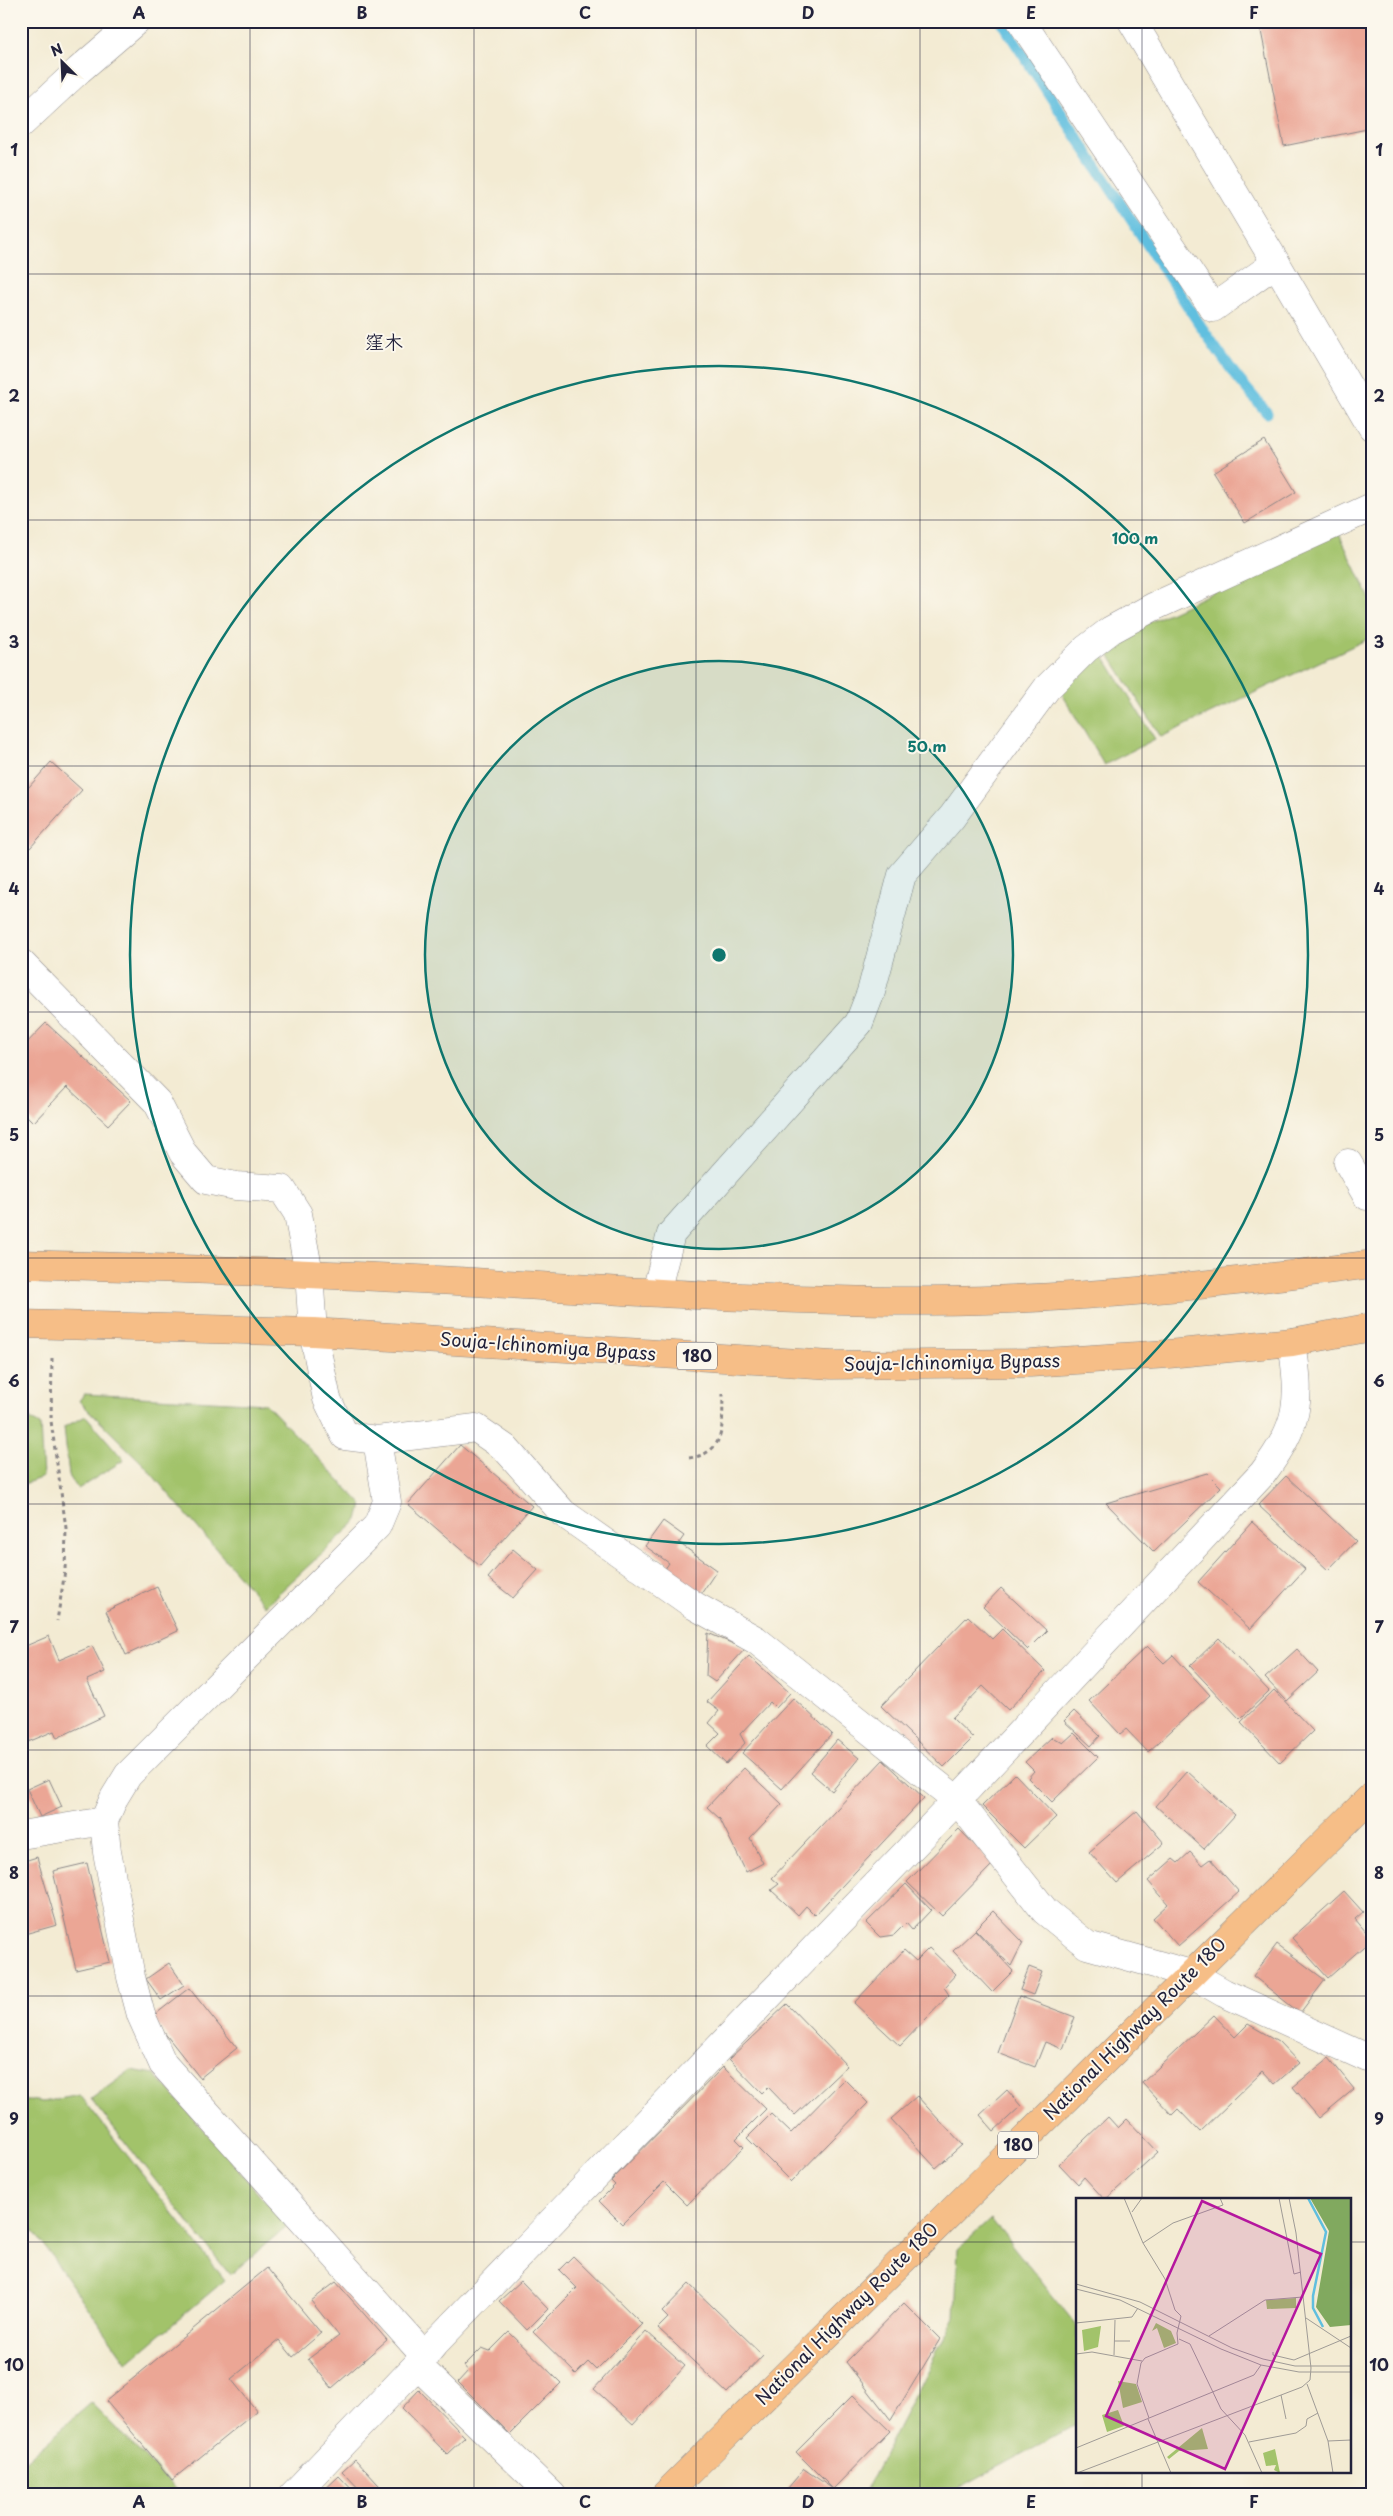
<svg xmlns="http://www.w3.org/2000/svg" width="1393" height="2516" font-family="'Playpen Sans','Klee One',sans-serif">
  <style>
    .green { fill: #a2c36b; stroke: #627253 }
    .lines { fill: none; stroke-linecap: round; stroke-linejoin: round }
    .stream { stroke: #60bfdf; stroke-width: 11 }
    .building { fill: #eba695 }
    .minor-casing { stroke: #8a8687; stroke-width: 29 }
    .tertiary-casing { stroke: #8a8687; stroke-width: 29 }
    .trunk-casing { stroke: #8a8687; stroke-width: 29 }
    .path { stroke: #8a8687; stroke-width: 3; stroke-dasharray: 4 4; stroke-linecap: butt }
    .minor { stroke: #fff; stroke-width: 28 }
    .tertiary { stroke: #fff; stroke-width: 28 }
    .trunk { stroke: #f6be87; stroke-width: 28 }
    .grid { fill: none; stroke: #22223b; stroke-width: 1; stroke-opacity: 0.55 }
    .ring { fill: none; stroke: #0f766e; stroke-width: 2.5 }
    .labels { text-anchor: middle; stroke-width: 4; stroke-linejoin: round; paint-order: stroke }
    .shield { fill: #fbf7ec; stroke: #636270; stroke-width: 1 }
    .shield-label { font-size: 16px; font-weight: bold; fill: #22223b }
    .street-label { font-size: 18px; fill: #22223b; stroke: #fbf7ec }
    .neighbourhood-label { font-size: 19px; font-weight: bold; fill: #22223b; stroke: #fbf7ec }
    .inset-river { fill: none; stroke: #60bfdf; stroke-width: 2.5 }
    .inset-road { fill: none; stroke: #9f9b96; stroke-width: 1 }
    .view { fill: #b5179e; fill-opacity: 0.15; stroke: #b5179e; stroke-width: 2.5 }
    .inset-edge { fill: none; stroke: #22223b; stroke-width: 2.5 }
    .centre { fill: #0f766e; stroke: #fbf7ec; stroke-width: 2.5 }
    .ring-label { font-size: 15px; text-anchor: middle; font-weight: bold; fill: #0f766e; stroke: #fbf7ec; stroke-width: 4; stroke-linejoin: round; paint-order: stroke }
    .neatline { fill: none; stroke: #22223b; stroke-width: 2 }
    .grid-label { font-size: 16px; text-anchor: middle; font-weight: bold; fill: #22223b }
  </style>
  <rect width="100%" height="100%" fill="#fbf7ec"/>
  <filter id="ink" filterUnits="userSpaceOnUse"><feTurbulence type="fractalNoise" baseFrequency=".02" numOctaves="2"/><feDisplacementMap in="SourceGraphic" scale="10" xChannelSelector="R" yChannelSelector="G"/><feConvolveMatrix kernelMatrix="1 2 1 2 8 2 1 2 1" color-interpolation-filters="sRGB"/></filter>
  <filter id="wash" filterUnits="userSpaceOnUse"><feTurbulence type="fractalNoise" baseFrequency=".0096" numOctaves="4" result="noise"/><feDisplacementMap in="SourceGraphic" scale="20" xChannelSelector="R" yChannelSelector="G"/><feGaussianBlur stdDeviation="1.12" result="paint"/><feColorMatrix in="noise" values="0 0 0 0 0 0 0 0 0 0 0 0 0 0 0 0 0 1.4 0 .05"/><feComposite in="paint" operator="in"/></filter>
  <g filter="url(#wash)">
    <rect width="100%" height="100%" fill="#f3ebd3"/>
    <!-- green -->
    <g class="green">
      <path d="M1339 533 1372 603V637L1161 737 1105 648 1133 630Z"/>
      <path d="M1100 650 1155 739 1104 765 1058 687Z"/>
      <path d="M84 1394 266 1404 362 1504 358 1520 265 1606 143 1464 79 1401Z"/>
      <path d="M21 1400 31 1420 40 1425 43 1477 21 1485Z"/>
      <path d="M86 1416 124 1460 78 1489 69 1476 64 1427Z"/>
      <path d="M131 2070 155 2074 287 2226 230 2275 91 2099Z"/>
      <path d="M80 2095 225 2280 127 2363 21 2213V2099L43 2102Z"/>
      <path d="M991 2219 1077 2326V2424L946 2495H863L955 2317 958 2249Z"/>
      <path d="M91 2403 180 2493 182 2495H21V2464Z"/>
    </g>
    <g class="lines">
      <!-- stream -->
      <path class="stream" d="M1001 21 1202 328 1236 376 1267 413"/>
    </g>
    <g id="blocks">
      <!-- building -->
      <g class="building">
        <path d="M21 21H33L21 32Z"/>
        <path d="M1259 21H1372V128L1284 146Z"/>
        <path d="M1264 440 1296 492 1245 523 1213 472Z"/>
        <path d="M51 762 82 790 30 848 21 841V796Z"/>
        <path d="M46 1023 131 1101 108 1125 67 1087 33 1123 21 1111V1049Z"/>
        <path d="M460 1445 532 1506 480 1566 408 1504Z"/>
        <path d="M1207 1473 1221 1487 1154 1552 1106 1503Z"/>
        <path d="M1286 1476 1356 1541 1328 1570 1258 1505Z"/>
        <path d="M663 1521 684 1536 679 1543 717 1570 699 1597 663 1572 669 1563 645 1546Z"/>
        <path d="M1252 1522 1305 1569 1250 1629 1198 1582Z"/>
        <path d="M513 1549 538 1570 513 1598 488 1578Z"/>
        <path d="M157 1587 178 1631 126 1655 106 1611Z"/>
        <path d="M1001 1588 1047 1631 1028 1650 983 1607Z"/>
        <path d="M968 1616 992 1639 1002 1629 1045 1671 1008 1710 983 1686 952 1718 973 1738 944 1767 881 1706Z"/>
        <path d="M708 1633 745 1649 715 1682 706 1676Z"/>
        <path d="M49 1636 59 1660 92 1646 105 1672 87 1680 104 1716 57 1738 54 1731 21 1745V1648Z"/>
        <path d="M1219 1638 1269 1691 1240 1719 1190 1666Z"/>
        <path d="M1147 1646 1164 1663 1173 1655 1210 1695 1148 1752 1126 1729 1120 1734 1089 1701Z"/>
        <path d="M1297 1649 1318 1672 1287 1701 1265 1678Z"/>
        <path d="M749 1656 790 1693 776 1708 770 1702 740 1734 745 1743 726 1764 707 1746 720 1733 709 1723 719 1711 707 1702Z"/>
        <path d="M1274 1690 1313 1731 1280 1763 1241 1722Z"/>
        <path d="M793 1698 832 1734 782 1789 742 1753Z"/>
        <path d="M1074 1711 1100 1736 1091 1746 1064 1721Z"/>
        <path d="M1074 1733 1098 1757 1052 1802 1028 1778 1034 1771 1025 1762 1052 1737 1063 1743Z"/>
        <path d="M837 1740 859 1758 832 1791 810 1772Z"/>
        <path d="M883 1760 924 1798 815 1915 806 1906 798 1915 771 1890 779 1884 772 1878Z"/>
        <path d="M744 1768 782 1804 750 1838 763 1863 746 1872 720 1819 707 1807Z"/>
        <path d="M1187 1771 1235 1815 1204 1849 1156 1806Z"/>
        <path d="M1015 1774 1056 1817 1024 1848 982 1806Z"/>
        <path d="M49 1779 62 1807 40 1817 27 1789Z"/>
        <path d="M1137 1811 1164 1843 1117 1883 1089 1852Z"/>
        <path d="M959 1829 993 1864 942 1916 907 1882Z"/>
        <path d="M1190 1852 1202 1865 1210 1859 1239 1892 1178 1946 1153 1918 1168 1904 1148 1881 1173 1859 1178 1863Z"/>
        <path d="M37 1857 57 1925 21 1935V1862Z"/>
        <path d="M87 1863 110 1962 76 1970 53 1871Z"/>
        <path d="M906 1884 931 1910 912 1930 906 1923 894 1935 880 1937 866 1923Z"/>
        <path d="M1344 1891 1363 1912 1355 1919 1372 1939 1328 1978 1292 1938Z"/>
        <path d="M993 1911 1023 1942 1011 1966 975 1929Z"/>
        <path d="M975 1930 1013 1971 992 1992 953 1951Z"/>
        <path d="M1277 1944 1325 1980 1300 2013 1253 1976Z"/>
        <path d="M929 1948 956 1974 944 1987 949 1995 900 2046 854 2003 904 1950 916 1961Z"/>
        <path d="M169 1963 184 1985 161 2000 146 1979Z"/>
        <path d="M1029 1967 1042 1972 1033 1995 1020 1990Z"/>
        <path d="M189 1988 237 2048 200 2078 152 2017Z"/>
        <path d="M1019 1996 1075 2017 1063 2049 1045 2042 1035 2067 998 2053Z"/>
        <path d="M787 2004 847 2066 795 2115 768 2087 762 2093 729 2059Z"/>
        <path d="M1214 2015 1235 2037 1248 2024 1278 2041 1299 2063 1275 2084 1263 2071 1200 2132 1178 2109 1172 2115 1142 2083Z"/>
        <path d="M1329 2058 1354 2089 1319 2118 1293 2087Z"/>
        <path d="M723 2067 766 2109 736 2139 744 2147 687 2205 664 2182 622 2224 599 2201 615 2185 611 2181Z"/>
        <path d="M844 2079 868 2103 791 2182 747 2138 771 2114 791 2133Z"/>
        <path d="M1007 2090 1021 2106 994 2131 980 2115Z"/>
        <path d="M917 2096 962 2145 936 2168 891 2119Z"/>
        <path d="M1108 2117 1118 2128 1127 2119 1158 2152 1105 2200 1084 2177 1078 2184 1059 2164Z"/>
        <path d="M573 2256 642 2324 596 2370 588 2362 576 2374 533 2332 577 2288 559 2270Z"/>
        <path d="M267 2268 321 2333 293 2357 279 2340 231 2379 257 2411 172 2480 106 2401Z"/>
        <path d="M521 2281 548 2309 527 2330 499 2301Z"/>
        <path d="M336 2282 387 2340 332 2388 308 2359 339 2336 311 2301Z"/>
        <path d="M689 2284 763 2355 727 2393 658 2328 668 2318 662 2312Z"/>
        <path d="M904 2303 940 2339 891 2420 846 2362Z"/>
        <path d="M646 2331 685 2366 633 2424 594 2389Z"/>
        <path d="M509 2332 561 2383 510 2434 458 2382 468 2371 464 2366 482 2348 490 2351Z"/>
        <path d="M419 2390 465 2437 447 2454 402 2408Z"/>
        <path d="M853 2395 890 2431 833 2489 796 2452Z"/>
        <path d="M355 2459 388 2495H365L342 2471Z"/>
        <path d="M804 2469 833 2489 838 2495H782Z"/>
        <path d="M339 2476 357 2495H319Z"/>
      </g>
    </g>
  </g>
  <g filter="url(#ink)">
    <use href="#blocks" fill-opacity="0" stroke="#8a8687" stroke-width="1"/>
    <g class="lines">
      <!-- minor casing -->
      <g class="minor-casing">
        <g id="minor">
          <path d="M1021 21 1213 308 1276 263"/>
          <path d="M21 124 79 70 136 21"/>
          <path d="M21 963 157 1102 183 1153 206 1180 236 1186 282 1189 298 1214 309 1273 313 1332 327 1399 345 1436 377 1440 476 1428 505 1448 563 1513 695 1606 756 1640 957 1800 1045 1911 1087 1945 1191 1974 1224 1993 1372 2060"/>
          <path d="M1348 1163 1367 1196 1372 1195"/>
          <path d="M656 1292 671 1234 859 1023 871 992 902 875 952 817 1047 688 1086 649 1111 630 1153 607 1372 507"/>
          <path d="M377 1440 387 1502 377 1526 128 1775 114 1798 104 1821 107 1852 131 1977 141 2015 163 2064 425 2356"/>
          <path d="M21 1835 104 1821"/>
          <path d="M417 2365 552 2495"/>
          <path d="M293 2495 417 2365 435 2343 957 1800 1263 1473C1300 1423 1301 1402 1292 1342"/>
        </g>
      </g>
      <!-- tertiary casing -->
      <g class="tertiary-casing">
        <path id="tertiary" d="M1132 21 1276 263 1372 427"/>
      </g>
      <!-- trunk casing -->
      <g class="trunk-casing">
        <g id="trunk">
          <path d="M21 1264C166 1268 311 1273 456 1281 614 1290 773 1302 932 1301 1079 1300 1226 1284 1372 1264"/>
          <path d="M21 1324 313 1332 832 1365 1030 1363 1168 1354 1292 1342 1372 1327"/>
          <path d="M665 2495 1372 1796"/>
        </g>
      </g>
      <!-- path -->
      <g class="path">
        <path d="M52 1358 51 1421 66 1528 65 1571 57 1621"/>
        <path d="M689 1458C727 1453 722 1425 723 1394"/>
      </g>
      <!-- minor -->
      <use href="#minor" class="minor"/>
      <!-- tertiary -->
      <use href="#tertiary" class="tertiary"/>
      <!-- trunk -->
      <use href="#trunk" class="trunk"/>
    </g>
  </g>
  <!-- grid -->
  <path class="grid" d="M250 21V2495M474 21V2495M696 21V2495M920 21V2495M1142 21V2200M21 274H1372M21 520H1372M21 766H1372M21 1012H1372M21 1258H1372M21 1504H1372M21 1750H1372M21 1996H1372M21 2242H1077M1349 2242H1372M1142 2472V2495"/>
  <!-- distance rings -->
  <circle cx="719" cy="955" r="294" fill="#0f766e" fill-opacity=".12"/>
  <g class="ring">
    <circle cx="719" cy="955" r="294"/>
    <circle cx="719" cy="955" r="589"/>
  </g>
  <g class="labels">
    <!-- shield labels -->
    <g class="shield">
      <rect x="677" y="1342.5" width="40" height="27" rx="4"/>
      <rect x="998" y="2131.5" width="40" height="27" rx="4"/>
    </g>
    <g class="shield-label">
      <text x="697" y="1362">180</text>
      <text x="1018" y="2151">180</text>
    </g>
    <!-- street labels -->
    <g class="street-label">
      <text transform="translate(548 1347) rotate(4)" y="6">Souja-Ichinomiya Bypass</text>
      <text transform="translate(952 1363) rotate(-1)" y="6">Souja-Ichinomiya Bypass</text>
      <text transform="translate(1135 2029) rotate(-45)" y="6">National Highway Route 180</text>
      <text transform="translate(847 2314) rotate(-45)" y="6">National Highway Route 180</text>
    </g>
    <!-- neighbourhood labels -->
    <g class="neighbourhood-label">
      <text x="384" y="349">窪木</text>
    </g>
  </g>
  <!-- overview -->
  <g transform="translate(1076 2198)">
    <rect width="275" height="275" fill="#f3ebd3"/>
    <path d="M220 100V110L191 111 190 102ZM80 125 95 133 100 145 88 150 81 130 76 133ZM25 128 22 149 8 153 6 132ZM42 183 60 186 66 204 47 210ZM42 212 48 228 31 234 26 217ZM126 230 132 251 103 253 93 261 91 259ZM199 251 204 275 198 272 200 267 190 268 187 255Z" fill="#a2c36b"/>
    <path d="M234 0H275V127L254 129 240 109 253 33Z" fill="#81a95f"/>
    <path class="inset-river" d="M232 0 250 34 237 98V110L247 129"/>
    <path class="inset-road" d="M48 0 67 45 89 81 99 112 105 118 101 135 102 146 69 160 65 165 61 186 73 220M203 0 218 76 225 74M213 0 220 35 235 170M56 14 66 0M67 45 97 25 147 7 144 0M0 86 64 104 156 150 187 161 219 168H275M0 91 44 102 145 151 185 167 223 174H275M230 120 275 150M0 125 56 119 62 110M133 138 189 102 227 99M103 141 114 146 145 211 169 237 186 275M38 143H54M197 154V157L218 162 275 138M0 156 16 154 66 163M38 157 39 122M231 186 252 243M205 197 210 221M72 221 95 275M173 244 220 235 230 228 231 221 242 215M0 250 178 177 185 167M1 275 226 189 234 182 235 170M257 275 252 243 275 242"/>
    <path class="view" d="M126 3 245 56 149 271 30 218Z"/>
    <rect width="275" height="275" class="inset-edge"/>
  </g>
  <circle cx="719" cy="955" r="8" class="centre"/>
  <g class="ring-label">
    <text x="1135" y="544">100 m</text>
    <text x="927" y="752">50 m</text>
  </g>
  <!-- margin -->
  <rect width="1393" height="2516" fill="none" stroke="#fbf7ec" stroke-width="55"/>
  <!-- north arrow -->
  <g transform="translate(62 62) rotate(336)" stroke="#fbf7ec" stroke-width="4" paint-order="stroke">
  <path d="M0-4L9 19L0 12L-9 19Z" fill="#22223b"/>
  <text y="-8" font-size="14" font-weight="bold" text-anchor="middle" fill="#22223b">N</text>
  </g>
  <rect x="28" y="28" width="1338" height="2460" class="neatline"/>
  <g class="grid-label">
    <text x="139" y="19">A</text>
    <text x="362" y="19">B</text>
    <text x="585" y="19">C</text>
    <text x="808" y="19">D</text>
    <text x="1031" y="19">E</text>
    <text x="1254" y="19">F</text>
    <text x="14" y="156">1</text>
    <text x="1379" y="156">1</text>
    <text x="14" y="402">2</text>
    <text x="1379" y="402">2</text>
    <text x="14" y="648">3</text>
    <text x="1379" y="648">3</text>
    <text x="14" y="895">4</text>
    <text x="1379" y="895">4</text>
    <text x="14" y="1141">5</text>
    <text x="1379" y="1141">5</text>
    <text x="14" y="1387">6</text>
    <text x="1379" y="1387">6</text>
    <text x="14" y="1633">7</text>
    <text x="1379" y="1633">7</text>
    <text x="14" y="1879">8</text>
    <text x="1379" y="1879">8</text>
    <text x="14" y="2125">9</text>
    <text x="1379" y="2125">9</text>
    <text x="14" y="2371">10</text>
    <text x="1379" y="2371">10</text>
    <text x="139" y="2508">A</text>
    <text x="362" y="2508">B</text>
    <text x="585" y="2508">C</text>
    <text x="808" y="2508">D</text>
    <text x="1031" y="2508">E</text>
    <text x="1254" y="2508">F</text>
  </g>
</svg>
